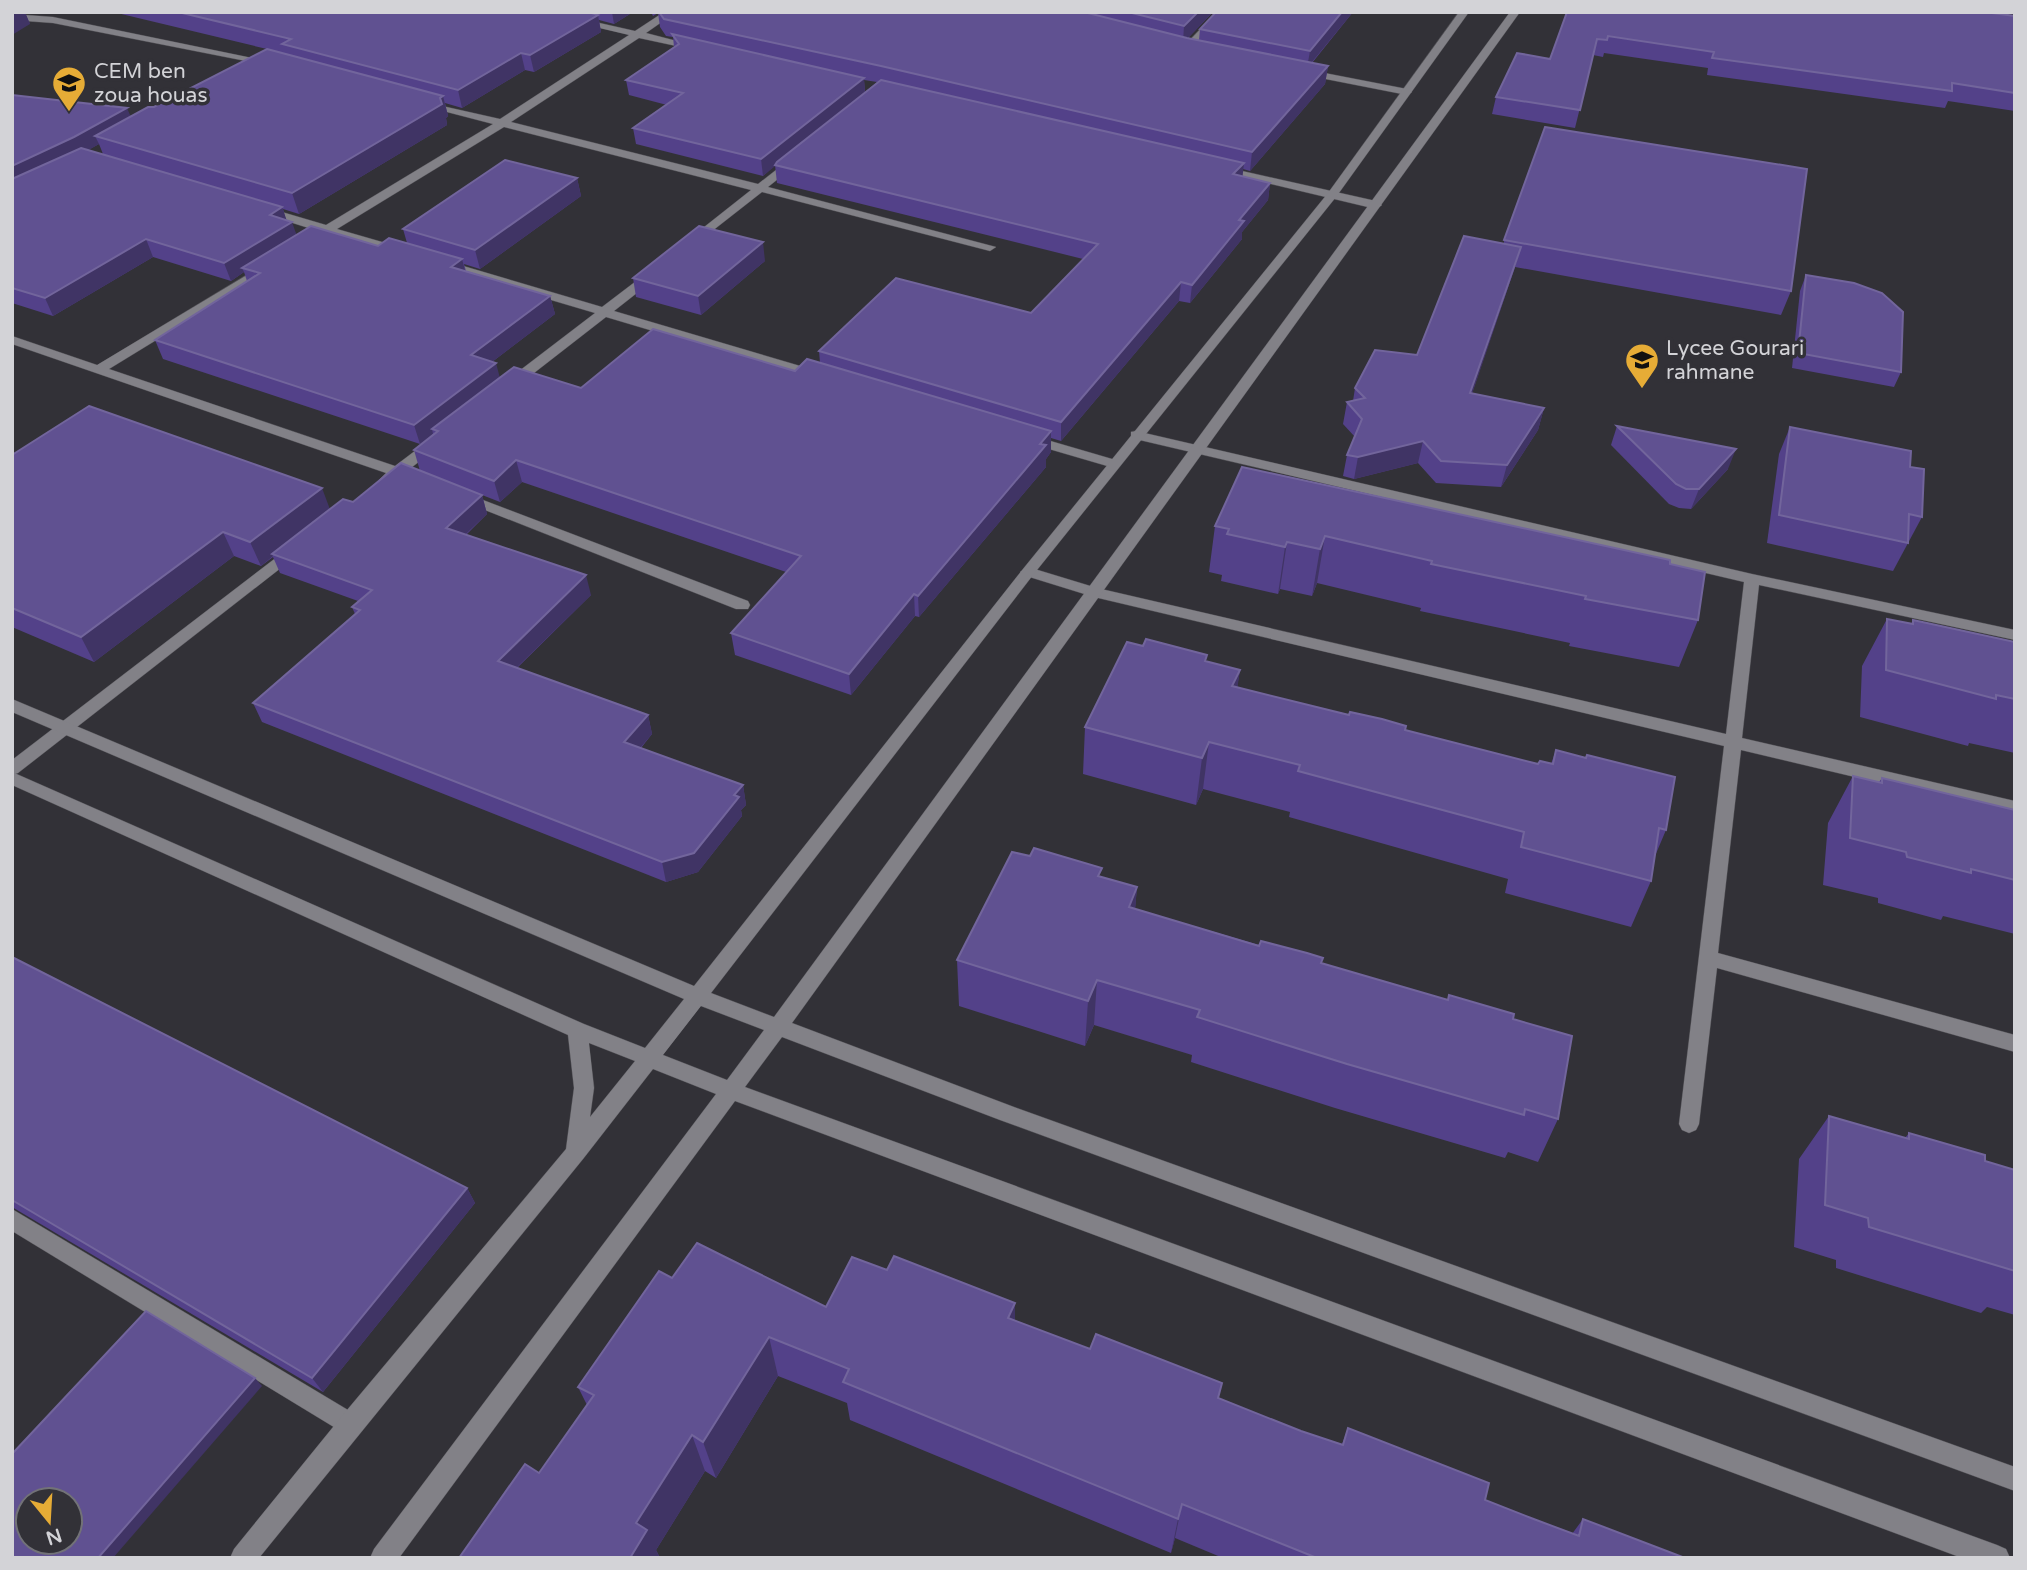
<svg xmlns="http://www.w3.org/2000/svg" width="2027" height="1570" font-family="'Varela Round',sans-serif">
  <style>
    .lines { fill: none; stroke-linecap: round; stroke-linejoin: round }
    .street-casing { stroke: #4e4d52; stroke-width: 1 }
    .secondary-casing { stroke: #4e4d52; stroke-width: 1 }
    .street { fill: #828187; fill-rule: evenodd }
    .secondary { fill: #828187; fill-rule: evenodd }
    .wall { fill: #534189; fill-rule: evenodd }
    .shaded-wall { fill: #403465 }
    .building { fill: #605191; stroke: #72659c; stroke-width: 2; fill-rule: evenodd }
    .labels { text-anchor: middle; stroke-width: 7; stroke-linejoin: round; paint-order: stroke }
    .far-poi-label { font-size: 21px; fill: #d3d3d7; stroke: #323137; text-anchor: start }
  </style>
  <rect width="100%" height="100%" fill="#323137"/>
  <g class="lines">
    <!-- street casing -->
    <g class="street-casing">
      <g id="street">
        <path d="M532 12H551L635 31 664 12H676L646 33 700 47 695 50 639 38 511 122 758 184 790 159H798V163L768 187 996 247 990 251 762 192 693 246 689 245V239L751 190 504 127 337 229 403 248V254H395L329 234 318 236V231L261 213 259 211 265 207 326 225 493 124 420 105V101L500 119 629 35Z"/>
        <path d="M1217 12H1228L1190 52H1182V48Z"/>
        <path d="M12 14 53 17 276 63 271 66 53 23 12 20Z"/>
        <path d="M1304 69 1407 89 1412 92 1407 95 1300 74 1299 72Z"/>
        <path d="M1220 166 1376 201 1382 205 1376 209 1216 171V167Z"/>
        <path d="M443 260 602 307 648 272H656V278L614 311 824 373 826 376 824 379H814L606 317 516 387H506V381L595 313 439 267 437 264Z"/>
        <path d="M265 264 271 268 269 271 109 369 395 466 428 441H438V447L407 471 413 475 411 478 399 477 391 483H381L379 480 386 473 12 344V336L97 365Z"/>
        <path d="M1136 431 1752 574 2015 630V640L1759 585 1742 738 2015 801V815L1741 750 1718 953 2015 1035V1052L1717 968 1699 1124 1696 1130 1689 1133 1682 1130 1679 1124 1724 746 1094 597 1023 575 1020 572 1028 567 1097 588 1726 734 1744 582 1131 438V432Z"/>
        <path d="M1030 435 1119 461 1121 464 1114 468 1025 442 1023 439Z"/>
        <path d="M462 492 748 601 750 605 748 609H736L457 499 455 496 457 493Z"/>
        <path d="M295 545 300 547 303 550 300 553 18 773 12 775V760L290 547Z"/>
        <path d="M12 1209 358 1416 362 1424 358 1432 350 1436 342 1432 12 1231Z"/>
      </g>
    </g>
    <!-- secondary casing -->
    <g class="secondary-casing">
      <path id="secondary" d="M1459 12H1469L1336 197 1033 575 711 993 774 1017 1510 12H1520L792 1023 1014 1107 2015 1467V1491L1000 1120 782 1037 745 1087 1997 1545 2006 1549 2010 1558H1962L735 1101 399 1558H370L374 1549 716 1094 653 1069 583 1159 259 1558H230L234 1549 342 1416 566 1149 574 1088 568 1035 12 785V772L584 1024 645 1048 684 999 12 712V699L694 986 1023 569 1328 193ZM701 1006 764 1030 727 1080 663 1055ZM589 1043 635 1061 590 1117 594 1088Z"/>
    </g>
    <!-- street -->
    <use href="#street" class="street"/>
    <!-- secondary -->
    <use href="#secondary" class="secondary"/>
  </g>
  <!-- wall -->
  <g class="wall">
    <path d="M12 12H49L46 14 25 13 30 24Z"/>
    <path d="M113 12H633L614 24 599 20 601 32 534 72 525 70 462 108 445 103 448 116 446 118 447 125 299 214 283 209 286 220 297 235 378 246 407 243 403 229 577 178 581 196 480 269 464 264 466 271 550 296 555 314 492 362 500 378 581 388 795 371 820 363 819 351 1031 313 1083 259 777 183 775 165 763 176 636 144 633 128 667 105 629 95 626 80 674 47 673 37 666 36 660 27 658 13 653 16 651 12H1213L1188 38 1199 40 1200 29 1216 12H1353L1312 63 1328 66 1325 84 1250 171 1243 169 1242 176 1270 183 1268 200 1242 232V239L1190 303 1179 301 1061 441 1051 438V452L1046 459V467L919 617 915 616 851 695 735 655 731 633 786 572 522 482 500 502 482 495 487 514 466 535 591 595 517 668 648 715 652 734 641 748 743 785 746 805 741 810 742 816 698 872 666 882 262 722 253 703 355 614 352 607 358 601 280 573 273 557 261 566 234 556 94 662 12 627V455L330 510 353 502 420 471 414 450 433 434 420 444 163 359 155 340 247 281 244 272 231 281 153 257 53 316 12 303V95L130 116 154 107 267 49ZM864 80 877 82 865 92ZM99 144 103 154 88 150Z"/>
    <path d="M1567 12 2015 16V111L1948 101 1945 108 1707 75 1708 68 1604 53 1603 57 1593 55 1575 128 1492 114 1496 97 1550 59Z"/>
    <path d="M1504 240 1791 291 1781 315 1515 267 1472 393 1544 408 1538 430 1501 487 1436 483 1418 463 1354 479 1343 476 1347 455 1355 437 1343 424 1347 402 1353 401 1355 388 1417 355 1504 244Z"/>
    <path d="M765 261 701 315 636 297 633 278Z"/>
    <path d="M1806 275 1901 372 1894 387 1792 368 1800 291Z"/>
    <path d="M1617 426 1728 469 1691 509 1679 508 1669 504 1611 445Z"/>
    <path d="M1790 427 1910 467 1922 517 1893 571 1767 543 1779 454Z"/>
    <path d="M1215 526 1670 564 1698 620 1679 667 1569 646 1570 643 1420 611 1421 608 1317 583 1312 596 1280 589 1278 594 1221 581 1222 575 1209 572Z"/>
    <path d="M1887 619 1911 624 1913 620 2015 642V753L1969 743 1968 746 1860 717 1862 666Z"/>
    <path d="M1207 662 1240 670 1237 687 1538 764H1551L1556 750 1666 830 1655 856 1651 881 1631 927 1505 893 1508 879 1289 817 1290 812 1203 789 1196 805 1083 774 1085 727Z"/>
    <path d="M1853 776 1879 782 1882 778 2015 810V934L1943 916 1941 920 1878 903V898L1823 885 1828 823Z"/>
    <path d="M1030 856 1137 887 1135 909 1513 1019 1558 1119 1538 1162 1508 1152 1505 1158 1335 1108 1191 1062 1192 1055 1094 1025 1085 1046 959 1006 957 960Z"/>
    <path d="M12 957 467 1188 475 1203 323 1392 12 1207Z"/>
    <path d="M1829 1116 1905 1138 1909 1133 1985 1161 2015 1170V1315L1987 1307 1981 1313 1836 1268V1260L1794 1247 1799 1159Z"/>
    <path d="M672 1278 826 1307 1015 1321 1301 1431 1342 1444 1348 1428 1485 1500 1572 1534 1583 1519 1685 1558H1223L1175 1538 1171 1553 850 1420 847 1403 778 1376 716 1478 705 1471 656 1550 660 1558H459L539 1473 587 1405 578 1387Z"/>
  </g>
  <!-- shaded-wall -->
  <g class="shaded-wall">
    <path d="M14 12H25L30 24 12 35V13Z"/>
    <path d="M612 12H633L614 24Z"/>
    <path d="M1198 12H1213L1183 43 1184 26Z"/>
    <path d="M1342 12H1353L1307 68 1310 51Z"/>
    <path d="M598 15 601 32 534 72 530 55Z"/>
    <path d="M521 53 525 70 462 108 458 90Z"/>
    <path d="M1328 66 1325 84 1250 171 1252 152Z"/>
    <path d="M864 78 865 93 763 176 761 159Z"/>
    <path d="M443 96 448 116 446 118 447 125 299 214 292 193Z"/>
    <path d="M127 108 134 124 95 136 99 144 82 154 12 187V166Z"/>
    <path d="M1244 163 1242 181 1233 174Z"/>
    <path d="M577 178 581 196 480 269 475 250Z"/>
    <path d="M1270 183 1268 200 1242 232V239L1190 303 1192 285 1239 220Z"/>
    <path d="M282 207 288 224 292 222 298 239 242 268 244 272 231 281 224 263 270 215Z"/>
    <path d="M146 239 153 257 53 316 45 298Z"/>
    <path d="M763 242 765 261 701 315 698 296Z"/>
    <path d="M1521 247 1515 267 1465 415 1470 393Z"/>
    <path d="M462 259 467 278 451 267Z"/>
    <path d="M1181 282 1179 301 1061 441V422Z"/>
    <path d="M550 296 555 314 476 374 471 355Z"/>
    <path d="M496 363 501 382 432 429 433 434 420 444 414 425Z"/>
    <path d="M1544 408 1538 430 1501 487 1507 465Z"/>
    <path d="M1051 431V452L1046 459V467L919 617 918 596Z"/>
    <path d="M1423 441 1418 463 1354 479 1358 457Z"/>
    <path d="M1736 449 1728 469 1691 509 1699 489Z"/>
    <path d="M516 460 522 482 500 502 494 481Z"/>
    <path d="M322 488 331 512 272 554 273 556 261 566 250 542Z"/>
    <path d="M482 495 487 514 452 547 446 528Z"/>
    <path d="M223 532 234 556 94 662 81 637Z"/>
    <path d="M1325 536 1317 583 1312 596 1320 549Z"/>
    <path d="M1287 542 1280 589 1278 594 1285 547Z"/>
    <path d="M586 575 591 595 504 680 498 661Z"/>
    <path d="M914 594 915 616 851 695 849 674Z"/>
    <path d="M1240 670 1233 718 1232 686Z"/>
    <path d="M648 715 652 734 629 761 624 742Z"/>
    <path d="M1209 742 1203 789 1196 805 1202 758Z"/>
    <path d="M743 785 746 805 741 810 742 816 698 872 666 882 662 862 734 795Z"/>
    <path d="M1137 887 1133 933 1129 907Z"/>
    <path d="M1097 980 1094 1025 1085 1046 1088 1001Z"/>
    <path d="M467 1188 475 1203 323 1392 312 1378Z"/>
    <path d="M1015 1303V1343L1008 1318Z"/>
    <path d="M769 1337 778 1376 716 1478 703 1442Z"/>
    <path d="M255 1378 262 1386 113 1558H98Z"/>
    <path d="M692 1435 705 1471 656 1550 660 1558H630L636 1523Z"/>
    <path d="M1182 1504 1175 1538 1171 1553 1178 1519Z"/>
  </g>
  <!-- building -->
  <g class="building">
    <path d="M178 12H588L598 15 530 55 521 53 458 90 282 44 291 39Z"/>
    <path d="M659 12H1084L1187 38 1328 66 1252 152 881 66 664 19Z"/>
    <path d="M1128 12H1198L1184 26Z"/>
    <path d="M1216 12H1342L1310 51 1200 29Z"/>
    <path d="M1567 12H1984L2015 16V93L1952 83V91L1712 58 1714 52 1608 36 1607 40 1597 39 1580 110 1496 97 1517 53 1550 59Z"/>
    <path d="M672 34 864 78 761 159 633 128 683 93 626 80 679 44Z"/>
    <path d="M267 49 443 96 440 98 442 104 292 193 95 136 148 107H154Z"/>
    <path d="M881 80 1244 163 1233 174 1270 183 1239 220 1244 221 1192 285 1181 282 1061 422 819 351 896 278 1031 313 1098 244 775 165 777 162Z"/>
    <path d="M12 95 127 108 74 137 12 166Z"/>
    <path d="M1545 127 1807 169 1791 291 1504 240Z"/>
    <path d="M81 148 279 206 282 207 270 215 292 222 224 263 146 239 45 298 12 288V179Z"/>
    <path d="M505 160 577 178 475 250 403 229Z"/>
    <path d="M311 226 378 246 389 238 462 259 451 267 550 296 471 355 496 363 414 425 155 340 260 273 242 268Z"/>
    <path d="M699 226 763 242 698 296 633 278Z"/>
    <path d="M1464 236 1521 247 1470 393 1544 408 1507 465 1441 461 1423 441 1358 457 1347 455 1362 419 1347 402 1365 398 1355 388 1375 350 1417 355Z"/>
    <path d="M1806 275 1854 283 1882 293 1903 312 1901 372 1798 353Z"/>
    <path d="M653 329 795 371 807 359 1051 431 1040 444 1046 445 918 596 914 594 849 674 731 633 801 556 516 460 494 481 414 450 438 431 432 429 514 367 581 388Z"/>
    <path d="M89 406 322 488 250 542 223 532 81 637 12 608V455Z"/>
    <path d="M1617 426 1736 449 1699 489H1686L1676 484Z"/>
    <path d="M1790 427 1911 451 1910 467 1924 469 1922 517 1909 514 1908 543 1779 515Z"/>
    <path d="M401 463 482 495 446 528 586 575 498 661 648 715 624 742 743 785 734 795 739 797 694 853 662 862 253 703 360 610 352 607 372 590 272 554 343 499 353 502Z"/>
    <path d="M1242 467 1670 560V564L1705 572 1698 620 1585 599 1586 596 1431 564 1432 561 1325 536 1320 549 1287 542 1285 547 1227 534 1229 529 1215 526Z"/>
    <path d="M1887 619 1913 624V620L2015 642V699L1996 695V699L1886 670Z"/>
    <path d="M1146 639 1207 655 1205 661 1240 670 1232 686 1349 715 1350 712 1382 719 1406 726 1405 730 1538 764 1540 761 1553 764 1556 750 1586 758 1587 755 1675 777 1666 830 1659 828 1651 881 1521 847 1524 832 1298 771 1300 765 1209 742 1202 758 1085 727 1127 642 1143 646Z"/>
    <path d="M1853 776 1882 783V778L2015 810V880L1971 869V873L1907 857 1906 852 1850 838Z"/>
    <path d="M1034 848 1102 868 1098 876 1137 887 1129 907 1259 946 1261 941 1307 953 1323 958 1321 963 1448 1000 1449 995 1514 1014 1513 1019 1572 1036 1558 1119 1525 1109 1524 1115 1347 1064 1197 1017 1200 1010 1097 980 1088 1001 957 960 1012 852 1030 856Z"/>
    <path d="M12 957 467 1188 312 1378 12 1200Z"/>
    <path d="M1829 1116 1909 1139V1133L1985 1155V1161L2015 1170V1271L1869 1227 1868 1218 1825 1205Z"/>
    <path d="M697 1243 826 1307 852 1257 887 1270 894 1256 1015 1303 1008 1318 1090 1349 1096 1334 1222 1383 1218 1398 1301 1431 1343 1445 1348 1428 1489 1483 1485 1500 1531 1518 1579 1536 1583 1519 1685 1558H1317L1182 1504 1178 1519 843 1382 849 1369 769 1337 703 1442 692 1435 636 1523 647 1530 630 1558H459L525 1464 539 1473 594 1395 578 1387 659 1271 672 1278Z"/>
    <path d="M146 1311 255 1378 98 1558H12V1454ZM28 1500H70V1542H28Z"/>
  </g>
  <!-- icons -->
  <defs>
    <g id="school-pin" transform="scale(1.75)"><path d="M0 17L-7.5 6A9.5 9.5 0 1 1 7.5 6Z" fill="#e6ac36" stroke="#323137"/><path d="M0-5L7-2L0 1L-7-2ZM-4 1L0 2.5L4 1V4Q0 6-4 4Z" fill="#111"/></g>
  </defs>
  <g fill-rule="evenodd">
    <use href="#school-pin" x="69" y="83"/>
    <use href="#school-pin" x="1642" y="360"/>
  </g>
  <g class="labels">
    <!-- far-poi labels -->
    <g class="far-poi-label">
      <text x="94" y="78">CEM ben<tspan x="94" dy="24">zoua houas</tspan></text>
      <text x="1666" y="355">Lycee Gourari<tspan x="1666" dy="24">rahmane</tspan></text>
    </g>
  </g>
  <!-- border -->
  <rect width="2027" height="1570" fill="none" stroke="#d3d3d7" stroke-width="28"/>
  <!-- north arrow -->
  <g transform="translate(49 1521) rotate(162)"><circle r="33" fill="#323137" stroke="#727277" stroke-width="2"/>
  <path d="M0-5L12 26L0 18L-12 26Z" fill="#e6ac36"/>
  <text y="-10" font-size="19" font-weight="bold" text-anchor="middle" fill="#d3d3d7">N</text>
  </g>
</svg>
